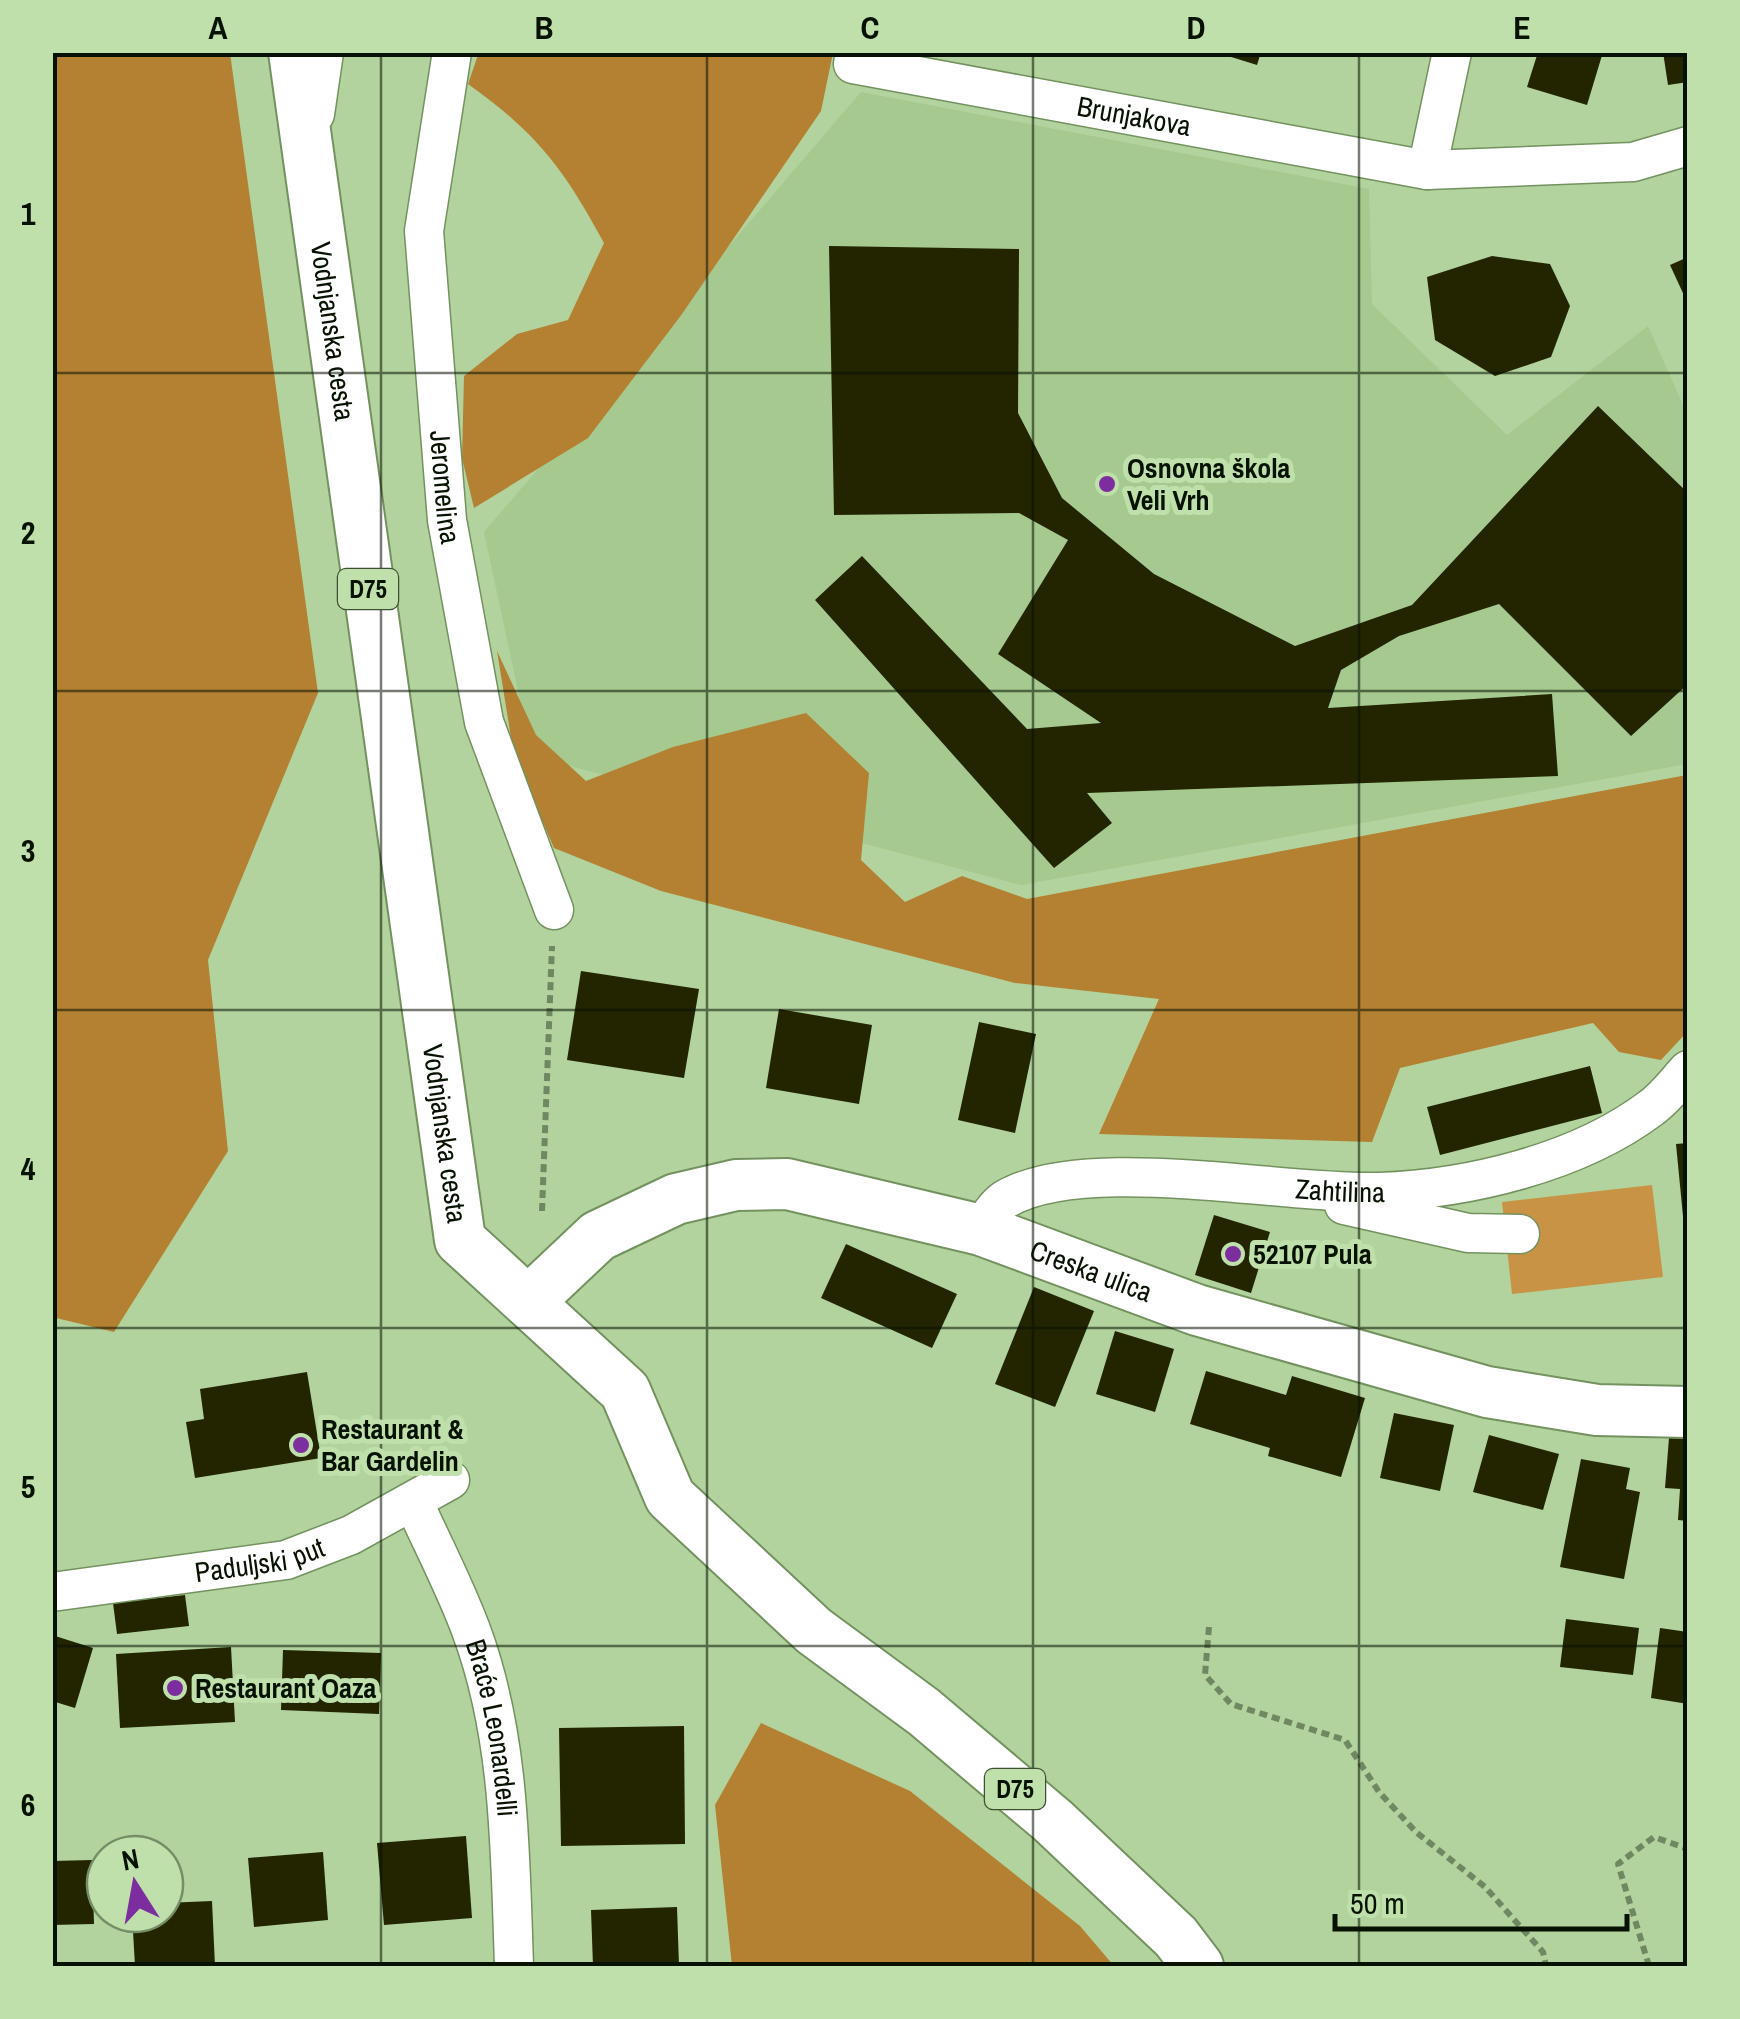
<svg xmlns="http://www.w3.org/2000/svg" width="1740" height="2019" font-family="'Archivo Narrow',sans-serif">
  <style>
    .built { fill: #a5c98e }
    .green { fill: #c99345 }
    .forest { fill: #b48031 }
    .building { fill: #222500 }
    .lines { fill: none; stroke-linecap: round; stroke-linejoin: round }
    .minor-casing { stroke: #73925f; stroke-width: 41 }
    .major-casing { stroke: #73925f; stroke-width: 54 }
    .path { stroke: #708861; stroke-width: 6; stroke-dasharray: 8 5; stroke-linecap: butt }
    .minor { stroke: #fff; stroke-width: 38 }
    .major { stroke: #fff; stroke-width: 50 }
    .grid { fill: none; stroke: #071202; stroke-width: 2.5; stroke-opacity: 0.55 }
    .poi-dot { fill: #7d2e9e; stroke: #bfe0aa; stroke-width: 4 }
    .labels { text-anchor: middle; stroke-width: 10; stroke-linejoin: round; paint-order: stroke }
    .shield { fill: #bfe0aa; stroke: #3e5034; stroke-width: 2.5 }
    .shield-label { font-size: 25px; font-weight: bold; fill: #071202 }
    .street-label { font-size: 28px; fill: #071202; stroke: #bfe0aa }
    .poi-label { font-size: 28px; font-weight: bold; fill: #071202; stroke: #bfe0aa; text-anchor: start }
    .neatline { fill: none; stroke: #071202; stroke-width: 4 }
    .grid-label { font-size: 32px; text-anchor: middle; font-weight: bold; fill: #071202 }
  </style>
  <rect width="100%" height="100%" fill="#b2d39d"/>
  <!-- built -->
  <path class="built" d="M861 92 1369 189 1372 304 1507 435 1648 326 1687 414V764L1021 885 532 756 484 532Z"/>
  <!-- green -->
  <path class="green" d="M1652 1185 1663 1277 1512 1294 1502 1202Z"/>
  <!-- forest -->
  <g class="forest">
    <path d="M53 52 230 53 318 693 208 960 228 1151 114 1332 52 1317Z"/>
    <path d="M479 52 833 53 821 111 682 314 588 438 474 508 462 458 464 376 517 334 568 320 604 243C564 169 537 133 468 84Z"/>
    <path d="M497 651 536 735 586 781 673 747 806 713 869 773 861 860 905 902 962 876 1027 899 1687 775V1032L1661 1060 1619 1052 1593 1023 1400 1068 1372 1142 1099 1134 1159 999 1015 983 661 891 554 848 514 756Z"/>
    <path d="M761 1723 910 1791 1080 1926 1114 1966H732L715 1805Z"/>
  </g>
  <!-- building -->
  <g class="building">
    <path d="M1215 52H1261L1257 65Z"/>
    <path d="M1538 52H1603L1587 105 1527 87Z"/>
    <path d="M1663 52H1688V82L1668 85Z"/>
    <path d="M829 246 1019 249 1018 413 1062 498 1154 574 1295 646 1412 605 1598 406 1688 493V684L1631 736 1499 604 1399 636 1341 670 1328 708 1552 694 1558 776 1087 793 1112 823 1054 868 815 600 862 556 1027 729 1101 723 998 654 1068 540 1019 513 834 515Z"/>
    <path d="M1492 256 1550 264 1570 306 1551 357 1495 376 1435 340 1427 277Z"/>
    <path d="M1688 257V304L1670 265Z"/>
    <path d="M581 971 699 989 684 1078 567 1060Z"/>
    <path d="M779 1009 872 1025 859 1104 766 1088Z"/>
    <path d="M979 1022 1036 1034 1015 1133 958 1120Z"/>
    <path d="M1590 1066 1602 1113 1440 1155 1427 1107Z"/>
    <path d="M1688 1143V1237H1685L1676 1144Z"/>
    <path d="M1214 1215 1270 1232 1251 1293 1195 1275Z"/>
    <path d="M846 1244 957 1294 932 1348 821 1298Z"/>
    <path d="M1034 1287 1094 1311 1055 1407 995 1384Z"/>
    <path d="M1115 1331 1174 1349 1155 1412 1096 1394Z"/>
    <path d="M1206 1371 1286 1395 1292 1376 1365 1398 1341 1477 1268 1456 1270 1448 1190 1424Z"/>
    <path d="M307 1372 321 1458 195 1478 186 1422 204 1419 200 1389Z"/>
    <path d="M1394 1413 1454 1425 1440 1491 1380 1478Z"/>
    <path d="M1489 1435 1559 1454 1543 1510 1473 1492Z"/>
    <path d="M1669 1438 1688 1439V1521L1678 1520 1680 1489 1665 1488Z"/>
    <path d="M1581 1459 1630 1468 1626 1489 1640 1492 1624 1579 1560 1567Z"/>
    <path d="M185 1595 189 1626 117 1634 113 1603Z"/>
    <path d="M1566 1619 1639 1628 1633 1675 1560 1667Z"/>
    <path d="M1660 1628 1688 1632V1704L1651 1698Z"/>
    <path d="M52 1635 93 1648 75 1708 52 1701Z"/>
    <path d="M231 1647 235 1722 120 1728 116 1654Z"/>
    <path d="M283 1650 381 1653 379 1714 281 1710Z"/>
    <path d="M684 1726 685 1844 561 1846 559 1728Z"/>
    <path d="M466 1836 472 1918 384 1925 377 1843Z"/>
    <path d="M323 1852 328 1920 254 1927 248 1858Z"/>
    <path d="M92 1860 94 1924 52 1925V1861Z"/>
    <path d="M212 1901 215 1966H135L132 1914H165V1903Z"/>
    <path d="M677 1907 679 1966H593L591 1910Z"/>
  </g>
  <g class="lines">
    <!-- minor casing -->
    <g class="minor-casing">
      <g id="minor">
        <path id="s1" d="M452 52 424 231 447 520 484 722 554 910"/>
        <path id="s2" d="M855 52 853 64 1427 170 1633 162 1688 146"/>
        <path d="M315 114 324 52"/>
        <path d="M1427 170 1452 52"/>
        <path d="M1344 1205 1468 1233 1520 1234"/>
        <path id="s3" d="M981 1230C987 1220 995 1206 1004 1200 1082 1152 1281 1195 1379 1192 1468 1189 1578 1163 1651 1108 1665 1098 1676 1083 1688 1070"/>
        <path id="s4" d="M414 1503C433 1545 455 1587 471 1630 511 1737 510 1854 514 1966"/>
        <path id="s5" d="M52 1592 286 1560 351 1535 450 1480"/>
      </g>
    </g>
    <!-- major casing -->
    <g class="major-casing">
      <g id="major">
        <path id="s6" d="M294 52 460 1240 625 1391 670 1497 814 1631 924 1712 1053 1821 1176 1937 1198 1966"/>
        <path id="s7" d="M528 1302 598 1236 676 1199 736 1185 787 1184 981 1230 1197 1310 1487 1392 1597 1410 1688 1412"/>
      </g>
    </g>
    <!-- path -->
    <g class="path">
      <path d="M542 1211 552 946"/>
      <path d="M1209 1627 1205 1675 1231 1704 1345 1740 1379 1792 1416 1832 1485 1887 1543 1952 1546 1966"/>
      <path d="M1649 1966 1618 1864 1654 1837 1688 1849"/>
    </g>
    <!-- minor -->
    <use href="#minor" class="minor"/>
    <!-- major -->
    <use href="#major" class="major"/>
  </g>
  <!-- grid -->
  <path class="grid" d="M381 52V1966M707 52V1966M1033 52V1966M1359 52V1966M52 373H1688M52 691H1688M52 1010H1688M52 1328H1688M52 1646H1688"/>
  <!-- markers -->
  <g class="poi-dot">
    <circle cx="1107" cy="484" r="10"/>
    <circle cx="1233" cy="1254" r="10"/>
    <circle cx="301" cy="1445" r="10"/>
    <circle cx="175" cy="1688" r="10"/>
  </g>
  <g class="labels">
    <!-- shield labels -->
    <g class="shield">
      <rect x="338" y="569" width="60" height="40" rx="8"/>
      <rect x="985" y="1769" width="60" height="40" rx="8"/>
    </g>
    <g class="shield-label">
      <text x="368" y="598">D75</text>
      <text x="1015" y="1798">D75</text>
    </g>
    <!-- street labels -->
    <g class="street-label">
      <text dy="10" stroke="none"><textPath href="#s2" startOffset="298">Brunjakova</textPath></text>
      <text dy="10" stroke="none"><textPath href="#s6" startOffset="282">Vodnjanska cesta</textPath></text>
      <text dy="10" stroke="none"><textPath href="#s1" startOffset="438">Jeromelina</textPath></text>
      <text dy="10" stroke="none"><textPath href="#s6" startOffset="1092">Vodnjanska cesta</textPath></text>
      <text dy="10" stroke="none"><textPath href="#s3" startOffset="378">Zahtilina</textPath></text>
      <text dy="10" stroke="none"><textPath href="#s7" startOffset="612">Creska ulica</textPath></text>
      <text dy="10" stroke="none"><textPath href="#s5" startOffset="210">Paduljski put</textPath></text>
      <text dy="10" stroke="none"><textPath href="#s4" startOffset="240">Braće Leonardelli</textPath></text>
    </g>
    <!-- poi labels -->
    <g class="poi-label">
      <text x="1127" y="478">Osnovna škola<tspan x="1127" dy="32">Veli Vrh</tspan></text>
      <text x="1253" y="1264">52107 Pula</text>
      <text x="321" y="1439">Restaurant &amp;<tspan x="321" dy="32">Bar Gardelin</tspan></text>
      <text x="195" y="1698">Restaurant Oaza</text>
    </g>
  </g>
  <!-- border -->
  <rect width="1740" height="2019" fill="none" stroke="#bfe0aa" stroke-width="110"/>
  <!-- north arrow -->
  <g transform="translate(135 1884) rotate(349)"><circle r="48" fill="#bfe0aa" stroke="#758e67" stroke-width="2.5"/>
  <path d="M0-8L18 38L0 25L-18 38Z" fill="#7d2e9e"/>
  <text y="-15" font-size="28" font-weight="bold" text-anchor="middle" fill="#071202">N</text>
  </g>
  <!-- scale -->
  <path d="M1335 1914v15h292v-15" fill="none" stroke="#071202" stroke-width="5"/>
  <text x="1350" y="1914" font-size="30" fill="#071202" stroke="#bfe0aa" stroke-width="8" paint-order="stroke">50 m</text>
  <rect x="55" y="55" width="1630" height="1909" class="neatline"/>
  <g class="grid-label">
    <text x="218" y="39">A</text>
    <text x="544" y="39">B</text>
    <text x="870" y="39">C</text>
    <text x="1196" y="39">D</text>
    <text x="1522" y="39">E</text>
    <text x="28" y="225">1</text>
    <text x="28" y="544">2</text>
    <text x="28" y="862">3</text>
    <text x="28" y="1180">4</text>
    <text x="28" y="1498">5</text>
    <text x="28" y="1816">6</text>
  </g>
</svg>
